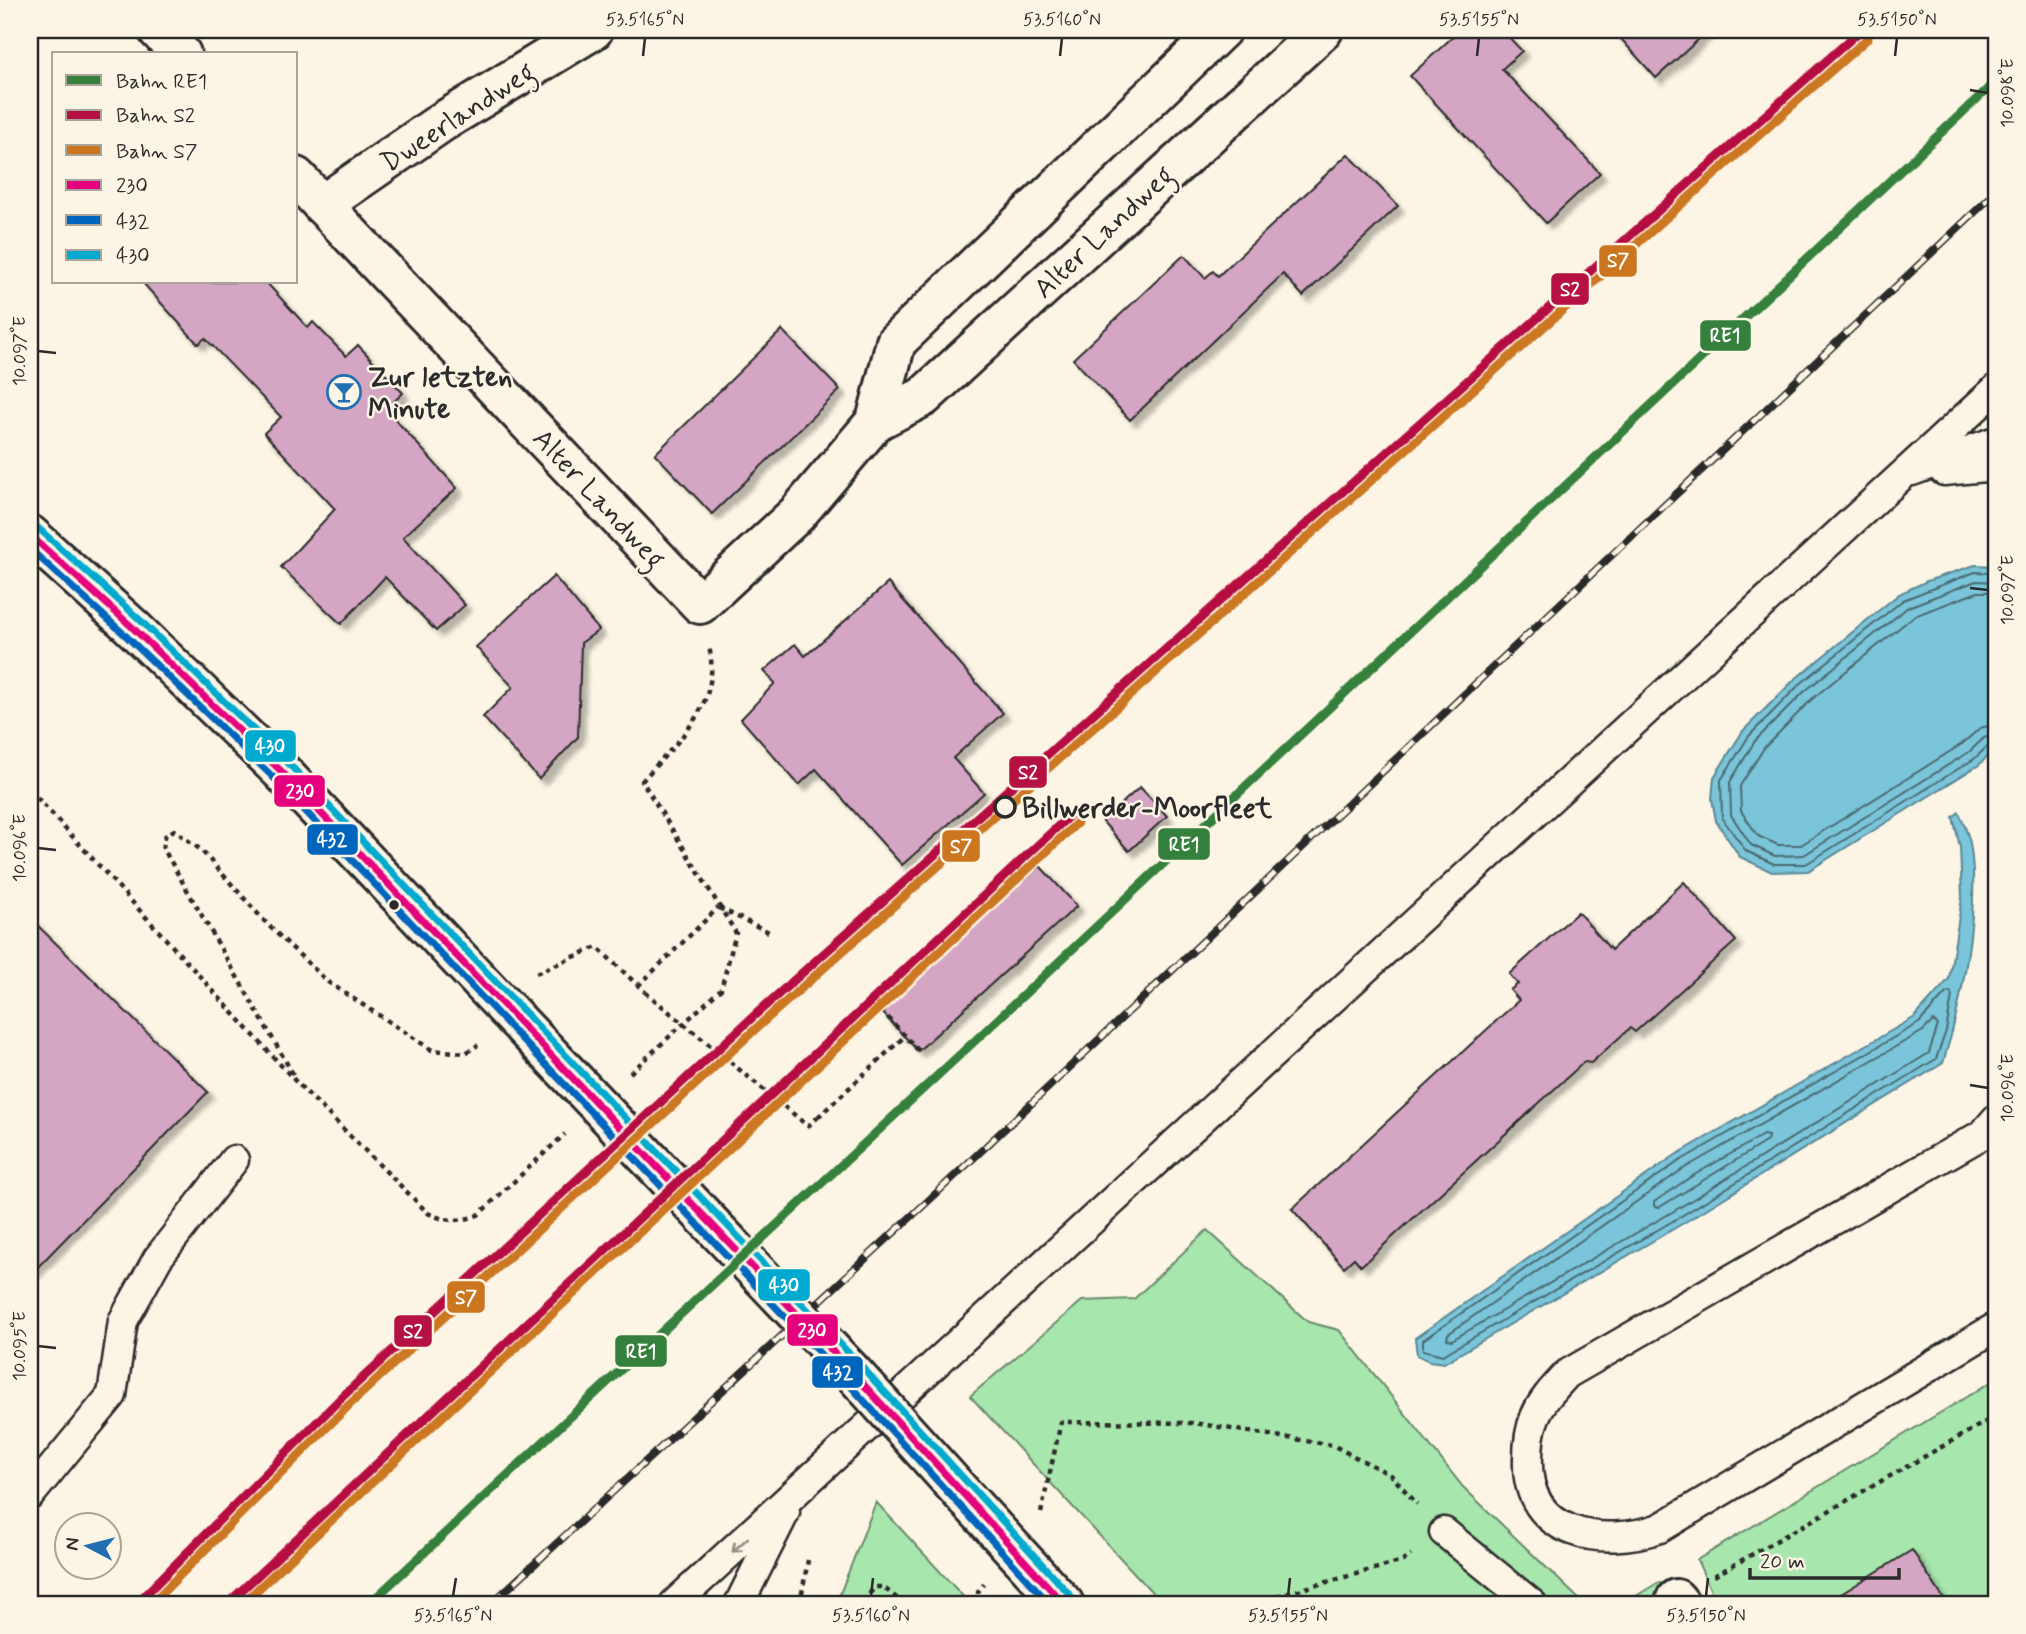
<svg xmlns="http://www.w3.org/2000/svg" width="2026" height="1634" font-family="Mynerve,sans-serif">
  <style>
    .green { fill: #a7e6ad; stroke: #69886c; stroke-width: 2 }
    .water { fill: #7ac5da; stroke: #5a8794; stroke-width: 2 }
    .lines { fill: none; stroke-linecap: round; stroke-linejoin: round }
    .shore { stroke: #4b6971; stroke-width: 2 }
    .building { fill: #d5a5c4; stroke: #2b2b2b; stroke-width: 2; filter: url(#shadow) }
    .lane-casing { stroke: #2b2b2b; stroke-width: 33 }
    .street-casing { stroke: #2b2b2b; stroke-width: 44 }
    .secondary-casing { stroke: #2b2b2b; stroke-width: 44 }
    .path { stroke: #2b2b2b; stroke-width: 4.5; stroke-dasharray: 5 5; stroke-linecap: butt }
    .lane { stroke: #fcf5e5; stroke-width: 28 }
    .street { stroke: #fcf5e5; stroke-width: 38 }
    .secondary { stroke: #fcf5e5; stroke-width: 38 }
    .rail-casing { stroke: #2b2b2b; stroke-width: 8 }
    .rail { stroke: #fcf5e5; stroke-width: 5; stroke-dasharray: 16; stroke-linecap: butt }
    .secondary-bridge-casing { stroke: #2b2b2b; stroke-width: 44; stroke-linecap: butt }
    .path-bridge { stroke: #2b2b2b; stroke-width: 4.5; stroke-dasharray: 5 5; stroke-linecap: butt }
    .secondary-bridge { stroke: #fcf5e5; stroke-width: 38 }
    .bus-1-casing { stroke: #fcf5e5; stroke-width: 12 }
    .bus-2-casing { stroke: #fcf5e5; stroke-width: 12 }
    .bus-3-casing { stroke: #fcf5e5; stroke-width: 12 }
    .bus-1 { stroke: #e5007d; stroke-width: 7 }
    .bus-2 { stroke: #0065bd; stroke-width: 7 }
    .bus-3 { stroke: #00a9ce; stroke-width: 7 }
    .rail-1-casing { stroke: #fcf5e5; stroke-width: 14 }
    .rail-2-casing { stroke: #fcf5e5; stroke-width: 14 }
    .rail-3-casing { stroke: #fcf5e5; stroke-width: 14 }
    .rail-1 { stroke: #36803d; stroke-width: 9 }
    .rail-2 { stroke: #b51143; stroke-width: 9 }
    .rail-3 { stroke: #cc7720; stroke-width: 9 }
    .oneway { stroke: #949088 }
    .ticks { fill: none; stroke: #2b2b2b; stroke-width: 2.5 }
    .stop-dot { fill: #fcf5e5; stroke: #2b2b2b; stroke-width: 3.5 }
    .bus-dot { fill: #2b2b2b; stroke: #fcf5e5; stroke-width: 2.5 }
    .labels { text-anchor: middle; stroke-width: 5; stroke-linejoin: round; paint-order: stroke }
    .street-label { font-size: 28px; fill: #2b2b2b; stroke: #fcf5e5 }
    .poi-label { font-size: 28px; font-weight: bold; fill: #2b2b2b; stroke: #fcf5e5; text-anchor: start }
    .stop-label { font-size: 28px; font-weight: bold; fill: #2b2b2b; stroke: #fcf5e5; text-anchor: start }
    .line-badge { stroke: #fcf5e5; stroke-width: 2.5 }
    .badge-label { font-size: 19px; text-anchor: middle; font-weight: bold; fill: #fff }
    .neatline { fill: none; stroke: #2b2b2b; stroke-width: 2.5 }
    .ticks-label { font-size: 18px; text-anchor: middle; fill: #2b2b2b }
  </style>
  <defs>
    <filter id="shadow"><feDropShadow dx="6" dy="6" stdDeviation="2" flood-color="#0004"/></filter>
  </defs>
  <rect width="100%" height="100%" fill="#fcf5e5"/>
  <filter id="ink" filterUnits="userSpaceOnUse"><feTurbulence type="fractalNoise" baseFrequency=".0143" numOctaves="2"/><feDisplacementMap in="SourceGraphic" scale="14" xChannelSelector="R" yChannelSelector="G"/><feConvolveMatrix kernelMatrix="1 2 1 2 8 2 1 2 1" color-interpolation-filters="sRGB"/></filter>
  <g filter="url(#ink)">
    <!-- green -->
    <g class="green">
      <path d="M1207 1230 1308 1322 1339 1330 1463 1487 1584 1604H1163L970 1396 1082 1301 1134 1299Z"/>
      <path d="M1996 1379V1604H1717L1697 1560Z"/>
      <path d="M876 1502 970 1604H836Z"/>
      <path d="M1659 1582 1673 1604H1623Z"/>
    </g>
    <!-- water -->
    <g class="water">
      <path d="M1975 565 1996 566V748L1979 765 1808 871 1772 872 1740 857 1716 821 1712 799 1714 777 1743 731 1794 680 1899 594 1927 581Z"/>
      <path d="M1959 812C1963 822 1968 833 1970 843 1981 905 1962 1003 1943 1063L1682 1224 1444 1363 1429 1361 1417 1355 1415 1338 1674 1156 1915 1017 1949 979 1962 898 1960 847 1953 817Z"/>
    </g>
    <g class="lines">
      <!-- shore -->
      <g class="shore">
        <path d="M1996 573 1975 572 1903 600 1799 685 1749 736 1721 780 1722 818 1746 851 1774 864H1806L1974 759 1989 745 1996 743"/>
        <path d="M1996 582 1976 581 1908 607 1805 691 1755 741 1730 782 1731 815 1751 845 1775 856 1804 855 1969 752 1984 738 1996 734"/>
        <path d="M1996 592H1978L1914 616 1812 699 1764 748 1740 786 1741 811 1758 836 1778 845H1801L1962 744 1980 728 1996 724"/>
        <path d="M1946 993 1950 992 1952 996 1946 1031 1936 1059 1678 1218 1443 1355 1423 1350V1340L1678 1162 1919 1023Z"/>
        <path d="M1933 1021 1938 1025 1929 1053 1674 1211 1452 1340 1447 1339 1448 1334 1683 1169 1923 1031Z"/>
        <path d="M1763 1135 1768 1136 1767 1141 1668 1202 1658 1208 1654 1206V1202L1689 1178Z"/>
      </g>
    </g>
    <!-- building -->
    <g class="building">
      <path d="M1460 30H1502L1522 51 1502 69 1600 173 1546 223 1410 76Z"/>
      <path d="M1613 30H1709L1656 78Z"/>
      <path d="M1348 154 1398 206 1303 296 1283 274 1130 420 1073 359 1184 255 1205 278 1213 271 1218 276Z"/>
      <path d="M142 282H266L308 328 313 322 346 356 358 345 403 393 386 409 457 488 403 537 465 605 436 631 385 577 341 624 281 567 335 509 264 433 281 417 205 338 198 344Z"/>
      <path d="M782 330 840 390 712 514 655 454Z"/>
      <path d="M554 576 599 630 581 643 578 737 539 779 483 717 513 687 476 647Z"/>
      <path d="M888 583 1003 713 953 758 984 793 902 865 816 769 799 785 741 719 775 683 764 671 795 644 805 656Z"/>
      <path d="M1140 787 1167 816 1129 851 1102 821Z"/>
      <path d="M1040 866 1077 906 918 1051 881 1011Z"/>
      <path d="M1684 882 1736 941 1635 1032 1630 1028 1591 1063 1584 1062 1361 1266 1354 1258 1344 1267 1292 1209 1519 1000 1510 990 1518 984 1509 974 1578 912 1611 950Z"/>
      <path d="M30 918 208 1092 30 1275Z"/>
      <path d="M1912 1550 1947 1604H1825Z"/>
    </g>
    <g class="lines">
      <!-- lane casing -->
      <g class="lane-casing">
        <g id="lane">
          <path d="M1912 471 1996 441"/>
          <path d="M1944 471 1996 466"/>
          <path d="M1996 1119 1983 1134 1567 1374C1555 1387 1542 1400 1535 1417 1530 1429 1528 1446 1528 1459 1525 1536 1602 1548 1660 1528L1996 1327"/>
          <path d="M30 1495 112 1395 123 1321 158 1258 234 1160"/>
          <path d="M1444 1532 1532 1604"/>
          <path d="M674 1604 1996 389"/>
          <path d="M739 1604 785 1512"/>
        </g>
      </g>
      <!-- street casing -->
      <g class="street-casing">
        <g id="street">
          <path d="M158 30 181 54"/>
          <path d="M296 177 700 604 797 514 876 421 896 342 1221 30"/>
          <path d="M322 205 442 122 593 30"/>
          <path d="M876 421 923 397 1323 30"/>
          <path d="M1676 1599 1680 1604"/>
        </g>
      </g>
      <!-- secondary casing -->
      <g class="secondary-casing">
        <g id="secondary">
          <path d="M30 535 131 626 280 770 533 1037"/>
          <path d="M967 1499 1064 1604"/>
        </g>
      </g>
      <!-- path -->
      <g class="path">
        <path d="M30 790 298 1084 428 1213C445 1222 460 1222 478 1215L565 1134"/>
        <path d="M719 908 773 934"/>
        <path d="M536 973 597 947 645 992"/>
        <path d="M638 986 718 908"/>
        <path d="M881 1010 918 1050"/>
        <path d="M630 1073 721 989 736 933 642 781C678 740 722 706 709 646"/>
        <path d="M293 1074 163 848 165 836 174 830 201 850 268 925 328 982 432 1050 466 1053 478 1045"/>
        <path d="M818 1117 905 1036"/>
        <path d="M1041 1513 1061 1422 1194 1423 1332 1445 1391 1475 1417 1504"/>
        <path d="M1714 1576 1996 1416"/>
        <path d="M800 1604 808 1560"/>
        <path d="M871 1604 870 1593 875 1587H883L904 1604"/>
        <path d="M979 1604 978 1592 984 1584"/>
        <path d="M1248 1604 1403 1561 1411 1555"/>
      </g>
      <!-- lane -->
      <use href="#lane" class="lane"/>
      <!-- street -->
      <use href="#street" class="street"/>
      <!-- secondary -->
      <use href="#secondary" class="secondary"/>
      <!-- rail casing -->
      <g class="rail-casing">
        <path id="rail" d="M491 1604 927 1202 1996 192"/>
      </g>
      <!-- rail -->
      <use href="#rail" class="rail"/>
      <!-- secondary-bridge casing -->
      <g class="secondary-bridge-casing">
        <path id="secondary-bridge" d="M533 1037 853 1373 967 1499"/>
      </g>
      <!-- path-bridge -->
      <path class="path-bridge" d="M645 992 808 1126 818 1117"/>
      <!-- secondary-bridge -->
      <use href="#secondary-bridge" class="secondary-bridge"/>
      <!-- bus-1 casing -->
      <g class="bus-1-casing">
        <path id="bus-1" d="M30 535 131 626 280 770 853 1373 1064 1604"/>
      </g>
      <!-- bus-2 casing -->
      <g class="bus-2-casing">
        <path id="bus-2" d="M30 549 124 634 273 777 845 1380 1050 1604"/>
      </g>
      <!-- bus-3 casing -->
      <g class="bus-3-casing">
        <path id="bus-3" d="M37 527 138 618 288 763 861 1366 1072 1597"/>
      </g>
      <!-- bus-1 -->
      <use href="#bus-1" class="bus-1"/>
      <!-- bus-2 -->
      <use href="#bus-2" class="bus-2"/>
      <!-- bus-3 -->
      <use href="#bus-3" class="bus-3"/>
      <!-- rail-1 casing -->
      <g class="rail-1-casing">
        <path id="rail-1" d="M369 1604 980 1036 1996 81"/>
      </g>
      <!-- rail-2 casing -->
      <g class="rail-2-casing">
        <g id="rail-2">
          <path d="M136 1604 342 1397 755 1015 1861 30"/>
          <path d="M227 1604 1070 815"/>
        </g>
      </g>
      <!-- rail-3 casing -->
      <g class="rail-3-casing">
        <g id="rail-3">
          <path d="M151 1604 349 1405 762 1023 1868 38"/>
          <path d="M242 1604 1077 823"/>
        </g>
      </g>
      <!-- rail-1 -->
      <use href="#rail-1" class="rail-1"/>
      <!-- rail-2 -->
      <use href="#rail-2" class="rail-2"/>
      <!-- rail-3 -->
      <use href="#rail-3" class="rail-3"/>
    </g>
    <!-- one-way arrows -->
    <defs><path id="oneway-shaft" d="M-6 0H5M1.5-3L5.5 0L1.5 3" fill="none" stroke-width="1.6" stroke-linecap="round" stroke-linejoin="round" transform="scale(1.75)"/></defs>
    <use class="oneway" href="#oneway-shaft" transform="translate(740 1545) rotate(138)"/>
  </g>
  <!-- ticks -->
  <path class="ticks" d="M643 56 645 38M1060 56 1062 38M1477 56 1479 38M1895 56 1897 38M1970 90 1988 93M38 351 56 353M1970 588 1988 590M38 848 56 850M1970 1085 1988 1088M38 1346 56 1348M453 1596 456 1578M871 1596 873 1578M1288 1596 1290 1578M1706 1596 1708 1578"/>
  <!-- icons -->
  <defs>
    <g id="bar-ring" transform="scale(1.75)"><circle r="9.5" fill="#fcf5e5" stroke="#1f6fb2" stroke-width="1.5"/><path d="M-6-5H6L.8 .8V4.5H3.5V6h-7V4.5H-.8V.8Z" fill="#1f6fb2"/></g>
  </defs>
  <g fill-rule="evenodd">
    <use href="#bar-ring" x="344" y="392"/>
  </g>
  <!-- markers -->
  <circle class="stop-dot" cx="1005" cy="807" r="10"/>
  <circle class="bus-dot" cx="394" cy="905" r="6"/>
  <g class="labels">
    <!-- street labels -->
    <g class="street-label">
      <text transform="translate(457 116) rotate(-33)" y="10">Dweerlandweg</text>
      <text transform="translate(1103 231) rotate(-43)" y="10">Alter Landweg</text>
      <text transform="translate(600 498) rotate(47)" y="10">Alter Landweg</text>
    </g>
    <!-- poi labels -->
    <g class="poi-label">
      <text x="368" y="386">Zur letzten<tspan x="368" dy="32">Minute</tspan></text>
    </g>
    <!-- stop labels -->
    <g class="stop-label">
      <text x="1022" y="817">Billwerder-Moorfleet</text>
    </g>
  </g>
  <g class="line-badge">
    <rect x="1598" y="244" width="40" height="34" rx="7" fill="#cc7720"/>
    <rect x="1550" y="272" width="40" height="34" rx="7" fill="#b51143"/>
    <rect x="1699" y="319" width="53" height="33" rx="7" fill="#36803d"/>
    <rect x="244" y="729" width="53" height="34" rx="7" fill="#00a9ce"/>
    <rect x="1008" y="755" width="40" height="34" rx="7" fill="#b51143"/>
    <rect x="273" y="774" width="53" height="34" rx="7" fill="#e5007d"/>
    <rect x="306" y="823" width="53" height="33" rx="7" fill="#0065bd"/>
    <rect x="1157" y="827" width="54" height="34" rx="7" fill="#36803d"/>
    <rect x="941" y="829" width="40" height="34" rx="7" fill="#cc7720"/>
    <rect x="757" y="1268" width="54" height="34" rx="7" fill="#00a9ce"/>
    <rect x="446" y="1280" width="40" height="34" rx="7" fill="#cc7720"/>
    <rect x="786" y="1313" width="53" height="34" rx="7" fill="#e5007d"/>
    <rect x="393" y="1314" width="40" height="34" rx="7" fill="#b51143"/>
    <rect x="614" y="1334" width="54" height="34" rx="7" fill="#36803d"/>
    <rect x="811" y="1355" width="53" height="34" rx="7" fill="#0065bd"/>
  </g>
  <g class="badge-label">
    <text x="1618" y="267">S7</text>
    <text x="1570" y="296">S2</text>
    <text x="1725" y="342">RE1</text>
    <text x="270" y="753">430</text>
    <text x="1028" y="779">S2</text>
    <text x="300" y="798">230</text>
    <text x="332" y="846">432</text>
    <text x="1184" y="851">RE1</text>
    <text x="961" y="853">S7</text>
    <text x="784" y="1292">430</text>
    <text x="466" y="1304">S7</text>
    <text x="812" y="1337">230</text>
    <text x="413" y="1338">S2</text>
    <text x="641" y="1358">RE1</text>
    <text x="838" y="1379">432</text>
  </g>
  <!-- margin -->
  <rect width="2026" height="1634" fill="none" stroke="#fcf5e5" stroke-width="77"/>
  <!-- legend -->
  <rect x="52" y="52" width="245" height="231" fill="#fcf5e5" stroke="#a8a49b" stroke-width="2"/>
  <rect x="66" y="75" width="35" height="10" fill="#36803d" stroke="#a8a49b" stroke-width="2"/>
  <text x="116" y="88" font-size="21" fill="#2b2b2b">Bahn RE1</text>
  <rect x="66" y="110" width="35" height="10" fill="#b51143" stroke="#a8a49b" stroke-width="2"/>
  <text x="116" y="122" font-size="21" fill="#2b2b2b">Bahn S2</text>
  <rect x="66" y="145" width="35" height="10" fill="#cc7720" stroke="#a8a49b" stroke-width="2"/>
  <text x="116" y="158" font-size="21" fill="#2b2b2b">Bahn S7</text>
  <rect x="66" y="180" width="35" height="10" fill="#e5007d" stroke="#a8a49b" stroke-width="2"/>
  <text x="116" y="192" font-size="21" fill="#2b2b2b">230</text>
  <rect x="66" y="215" width="35" height="10" fill="#0065bd" stroke="#a8a49b" stroke-width="2"/>
  <text x="116" y="228" font-size="21" fill="#2b2b2b">432</text>
  <rect x="66" y="250" width="35" height="10" fill="#00a9ce" stroke="#a8a49b" stroke-width="2"/>
  <text x="116" y="262" font-size="21" fill="#2b2b2b">430</text>
  <!-- north arrow -->
  <g transform="translate(88 1546) rotate(277)"><circle r="33" fill="#fcf5e5" stroke="#a8a49b" stroke-width="2"/>
  <path d="M0-5L12 26L0 18L-12 26Z" fill="#1f6fb2"/>
  <text y="-10" font-size="19" font-weight="bold" text-anchor="middle" fill="#2b2b2b">N</text>
  </g>
  <!-- scale -->
  <path d="M1750 1568v10h149v-10" fill="none" stroke="#2b2b2b" stroke-width="3.5"/>
  <text x="1760" y="1568" font-size="21" fill="#2b2b2b" stroke="#fcf5e5" stroke-width="5" paint-order="stroke">20 m</text>
  <rect x="38" y="38" width="1950" height="1558" class="neatline"/>
  <g class="ticks-label">
    <text x="645" y="25">53.5165°N</text>
    <text x="1062" y="25">53.5160°N</text>
    <text x="1479" y="25">53.5155°N</text>
    <text x="1897" y="25">53.5150°N</text>
    <text transform="translate(2007 93) rotate(-90)" y="6">10.098°E</text>
    <text transform="translate(19 351) rotate(-90)" y="6">10.097°E</text>
    <text transform="translate(2007 590) rotate(-90)" y="6">10.097°E</text>
    <text transform="translate(19 848) rotate(-90)" y="6">10.096°E</text>
    <text transform="translate(2007 1088) rotate(-90)" y="6">10.096°E</text>
    <text transform="translate(19 1346) rotate(-90)" y="6">10.095°E</text>
    <text x="453" y="1621">53.5165°N</text>
    <text x="871" y="1621">53.5160°N</text>
    <text x="1288" y="1621">53.5155°N</text>
    <text x="1706" y="1621">53.5150°N</text>
  </g>
</svg>
